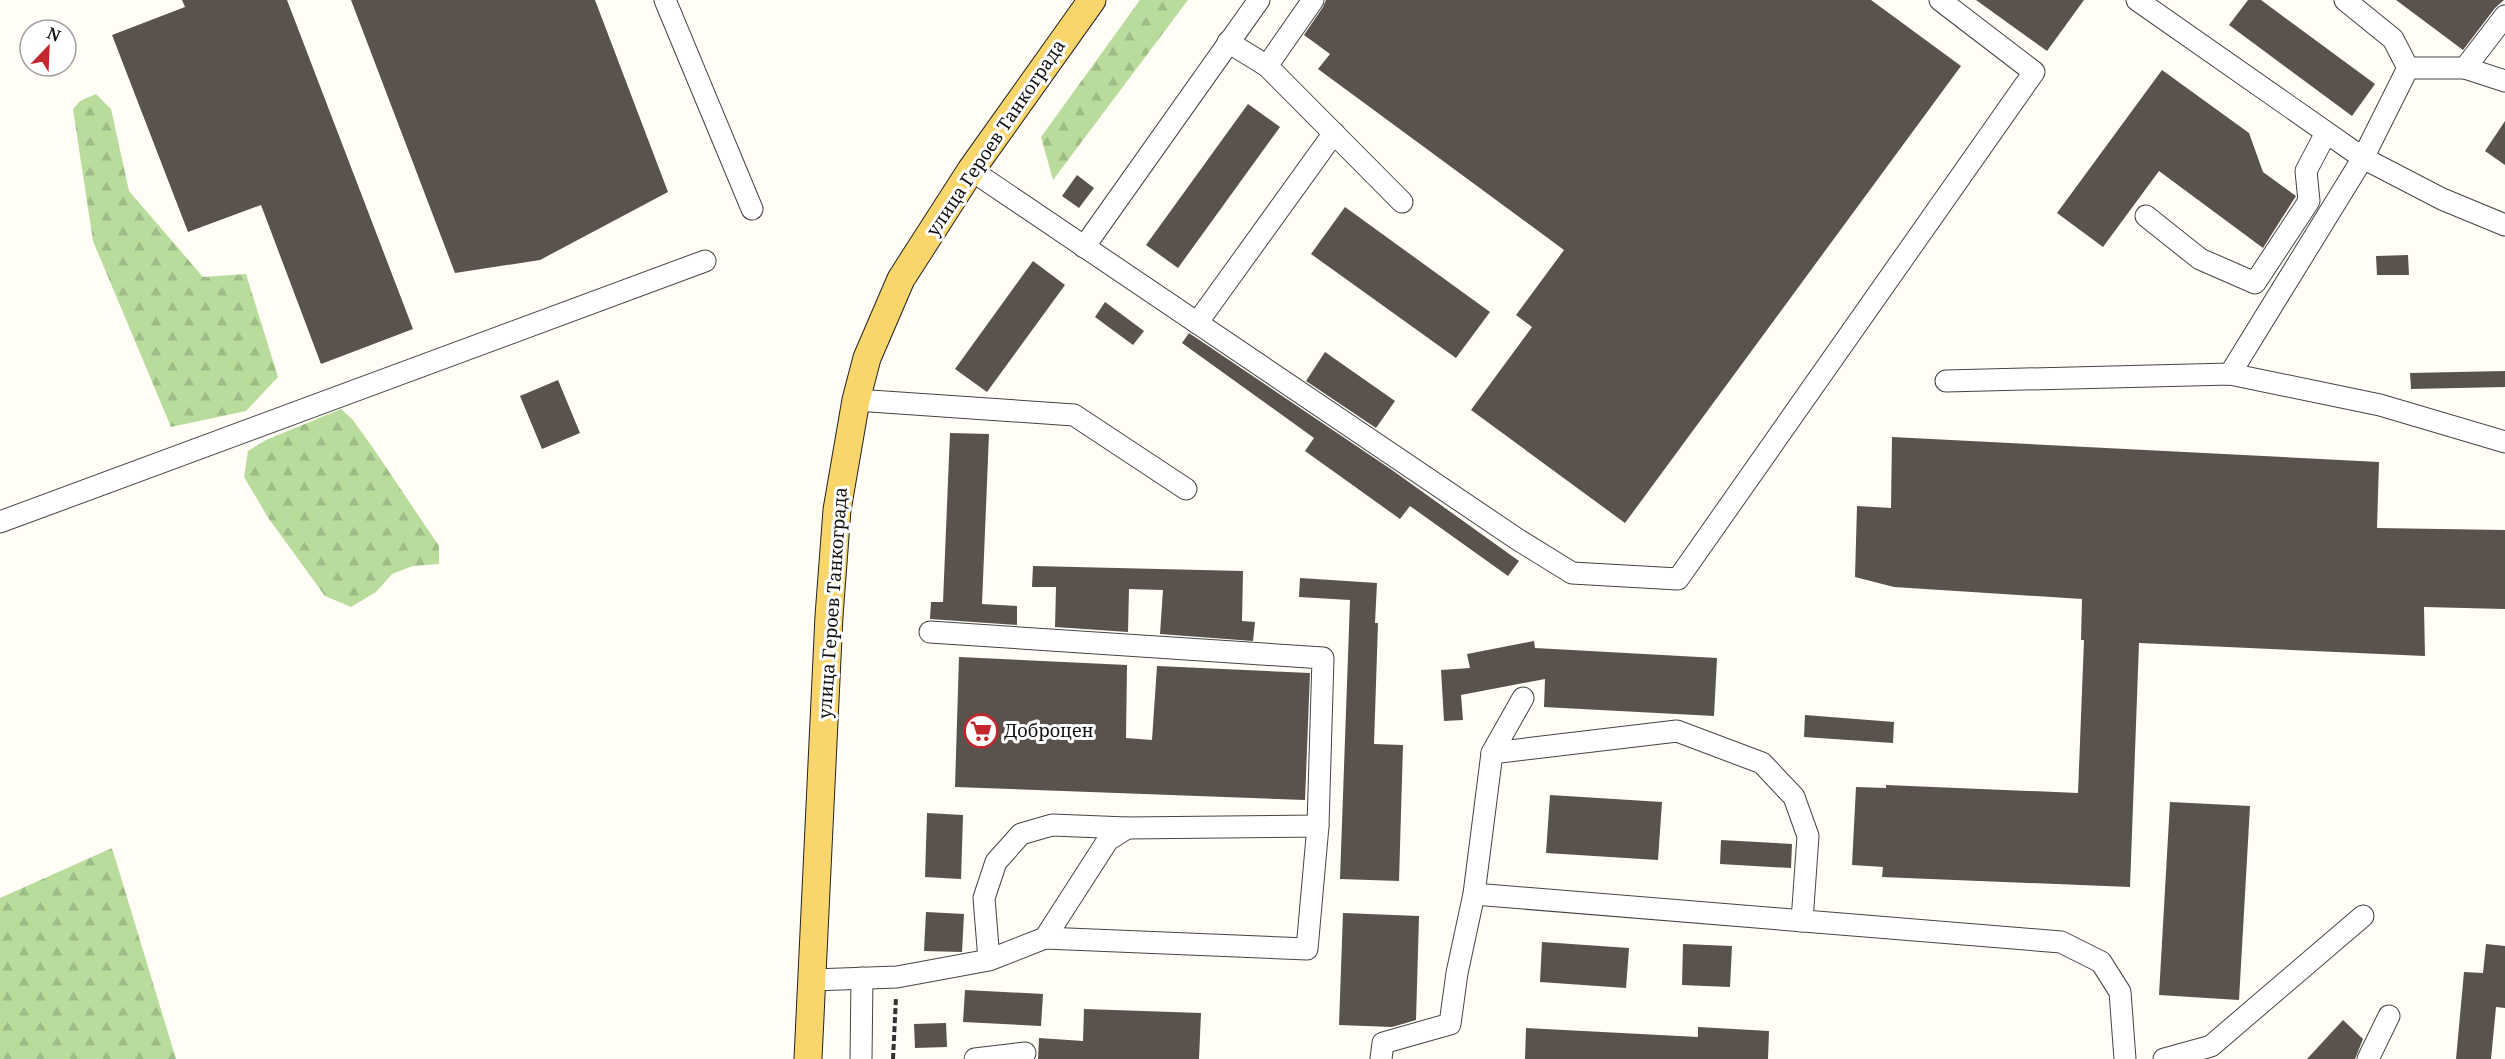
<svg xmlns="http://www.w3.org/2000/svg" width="2505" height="1059" font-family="'Noto Serif',serif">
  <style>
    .forest { fill: url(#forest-firs) }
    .building { fill: #5a524d }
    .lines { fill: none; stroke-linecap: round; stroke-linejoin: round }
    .minor-casing { stroke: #444; stroke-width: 23 }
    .major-casing { stroke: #222; stroke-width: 29 }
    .path { stroke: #333; stroke-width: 4; stroke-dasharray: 6 3; stroke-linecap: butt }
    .minor { stroke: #fff; stroke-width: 21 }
    .major { stroke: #f9d66b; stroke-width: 27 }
    .labels { text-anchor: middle; stroke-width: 6; stroke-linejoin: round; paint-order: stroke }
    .street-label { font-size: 18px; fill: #111; stroke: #fff }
    .poi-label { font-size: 18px; fill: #111; stroke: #fff; text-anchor: start }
  </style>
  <defs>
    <pattern id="forest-firs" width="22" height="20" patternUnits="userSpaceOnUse" patternTransform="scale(1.5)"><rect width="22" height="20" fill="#b9dc9c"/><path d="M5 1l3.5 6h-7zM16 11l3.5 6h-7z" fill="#9ebc85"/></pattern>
  </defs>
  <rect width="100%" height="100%" fill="#fffdf5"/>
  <!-- forest -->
  <g class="forest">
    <path d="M1140 0H1188L1053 180 1041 137Z"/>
    <path d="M96 94 111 109 129 191 203 277 246 274 278 377 246 411 171 427 93 241 73 109 80 101Z"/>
    <path d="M341 409 353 420 373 448 439 546V564L413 566 392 574 376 592 351 607 325 596 269 519 244 477 248 451 266 440Z"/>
    <path d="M112 848 176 1059H0V898Z"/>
  </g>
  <!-- building -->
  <g class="building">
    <path d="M182 0H287L413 329 321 364 261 205 188 232 112 35 185 7Z"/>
    <path d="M351 0H595L668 192 540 260 455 273Z"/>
    <path d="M1326 0H1871L1961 66 1625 523 1471 410 1532 327 1516 315 1564 250 1318 69 1330 54 1304 35 1323 7Z"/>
    <path d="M1976 0H2084L2047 51Z"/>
    <path d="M2248 0H2261L2375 84 2352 116 2229 25Z"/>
    <path d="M2396 0H2504L2495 8 2463 50Z"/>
    <path d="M2162 70 2249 133 2263 172 2296 196 2263 248 2159 171 2103 247 2057 213Z"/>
    <path d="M1248 104 1280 127 1178 268 1146 245Z"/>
    <path d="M2505 121V165L2485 151Z"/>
    <path d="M1077 175 1094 188 1079 208 1062 196Z"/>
    <path d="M1345 207 1490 312 1456 358 1311 254Z"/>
    <path d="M2408 255 2409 275H2377L2376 256Z"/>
    <path d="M1033 261 1065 285 987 392 955 369Z"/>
    <path d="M1105 302 1144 331 1133 345 1095 317Z"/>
    <path d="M1189 333 1392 470 1519 561 1508 576 1410 506 1400 519 1305 451 1314 438 1182 343Z"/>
    <path d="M1325 352 1395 401 1376 428 1306 381Z"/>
    <path d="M2505 371V387L2411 389 2410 373Z"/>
    <path d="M558 380 580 433 542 449 520 396Z"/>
    <path d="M950 433 989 434 982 604 1017 606V625L930 619 931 602H943Z"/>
    <path d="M1892 437 2379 462 2377 528 2505 530V609L2424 607 2425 656 2139 643 2130 887 1882 877 1883 867 1852 865 1856 787 1886 788V785L2078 793 2084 640H2081L2082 599 1894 587 1855 577 1857 506 1891 508Z"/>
    <path d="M1033 566 1243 571 1242 621 1255 622 1253 641 1160 634 1163 590 1129 589 1128 632 1055 627 1056 587H1032Z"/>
    <path d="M1300 578 1377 583 1375 623H1378L1374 744 1403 745 1399 881 1340 879 1350 600 1299 597Z"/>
    <path d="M1534 641 1535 648 1717 658 1714 716 1544 707 1545 679 1461 695 1463 720 1444 721 1441 670 1470 668 1467 654Z"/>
    <path d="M959 657 1127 665 1126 738 1152 740 1157 666 1310 673 1305 800 955 787Z"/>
    <path d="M1805 715 1894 722 1893 743 1804 737Z"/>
    <path d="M1550 795 1662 802 1658 860 1546 853Z"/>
    <path d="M2170 802 2250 806 2239 1000 2159 995Z"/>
    <path d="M927 813 963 815 961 879 925 877Z"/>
    <path d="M1721 840 1792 844 1791 868 1720 864Z"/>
    <path d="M926 912 964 914 962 952 924 951Z"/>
    <path d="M1343 913 1419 916 1416 1020 1392 1027 1339 1025Z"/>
    <path d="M1542 942 1629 948 1626 988 1540 982Z"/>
    <path d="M1683 944 1732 946 1730 987 1682 985Z"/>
    <path d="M2486 944 2505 946V1008L2496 1007 2491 1059H2456L2464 972 2483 973Z"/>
    <path d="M965 990 1043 994 1041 1026 963 1022Z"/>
    <path d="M1084 1009 1201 1013 1199 1059H1038L1039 1038 1083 1041Z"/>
    <path d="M2343 1020 2363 1039 2355 1059H2307Z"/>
    <path d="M946 1023 947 1047 915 1048 914 1024Z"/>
    <path d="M1698 1027 1769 1031 1768 1059H1525L1526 1028 1698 1037Z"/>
  </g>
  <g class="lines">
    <!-- minor casing -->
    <g class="minor-casing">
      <g id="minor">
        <path d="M665 0 752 209"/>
        <path d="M1313 0 1267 66 1402 202"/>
        <path d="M2137 0 2363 158 2442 199 2505 225"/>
        <path d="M1228 42 1267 66"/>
        <path d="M2408 68H2465L2505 16"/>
        <path d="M2465 68 2505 81"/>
        <path d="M971 170 1517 539 1572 573 1678 579 2034 72 1940 0"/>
        <path d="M2146 216 2200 259 2255 283 2309 201 2306 171 2326 133"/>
        <path d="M1084 247 1259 0"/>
        <path d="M1197 323 1334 133"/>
        <path d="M2230 374 2363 158 2408 68 2393 39 2345 0"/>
        <path d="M1946 381 2230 374 2380 405 2505 442"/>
        <path d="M856 400 1074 415 1186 489"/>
        <path d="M0 522 705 261"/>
        <path d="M930 632 1323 658 1318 826"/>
        <path d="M1492 753 1677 731 1762 763 1794 797 1808 836 1802 921"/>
        <path d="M1474 894 2061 942 2101 962 2120 992 2125 1059"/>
        <path d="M1045 938 1108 840 1127 828"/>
        <path d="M813 980 897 977 989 960 1045 938 1307 949 1318 826 1127 828 1052 825 1021 834 996 862 984 898 989 960"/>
        <path d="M861 1059 862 978"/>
        <path d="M975 1059 1025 1053"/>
        <path d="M1381 1059 1383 1043 1450 1024 1457 973 1474 894 1492 753 1523 698"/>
        <path d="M2164 1059 2211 1046 2363 916"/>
        <path d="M2368 1059 2389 1016"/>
      </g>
    </g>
    <!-- major casing -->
    <g class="major-casing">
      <path id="major" d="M808 1059 829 616 837 510 856 400 867 358 901 279 971 170 1092 0"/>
    </g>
    <!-- path -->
    <path class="path" d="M893 1059 896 997"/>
    <!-- minor -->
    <use href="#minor" class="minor"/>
    <!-- major -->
    <use href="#major" class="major"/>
  </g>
  <!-- icons -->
  <defs>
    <g id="supermarket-ring" transform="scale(1.725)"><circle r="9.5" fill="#fff" stroke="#c4262e" stroke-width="1.5"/><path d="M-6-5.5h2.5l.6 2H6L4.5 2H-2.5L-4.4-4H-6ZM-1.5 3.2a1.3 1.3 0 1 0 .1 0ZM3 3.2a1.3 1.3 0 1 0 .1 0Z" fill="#c4262e"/></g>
  </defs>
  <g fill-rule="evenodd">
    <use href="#supermarket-ring" x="981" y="731"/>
  </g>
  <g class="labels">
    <!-- street labels -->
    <g class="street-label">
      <text transform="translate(996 138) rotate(-56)" y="6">улица Героев Танкограда</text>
      <text transform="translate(833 603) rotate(-86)" y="6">улица Героев Танкограда</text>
    </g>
    <!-- poi labels -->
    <g class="poi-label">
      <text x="1004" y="737">Доброцен</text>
    </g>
  </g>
  <!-- north arrow -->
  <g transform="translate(48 48) rotate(23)"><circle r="28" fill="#ffffff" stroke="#a0a0a0" stroke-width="1.5"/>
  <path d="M0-4.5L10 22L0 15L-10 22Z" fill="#c4262e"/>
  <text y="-9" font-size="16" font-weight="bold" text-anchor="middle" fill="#111111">N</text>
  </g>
</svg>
